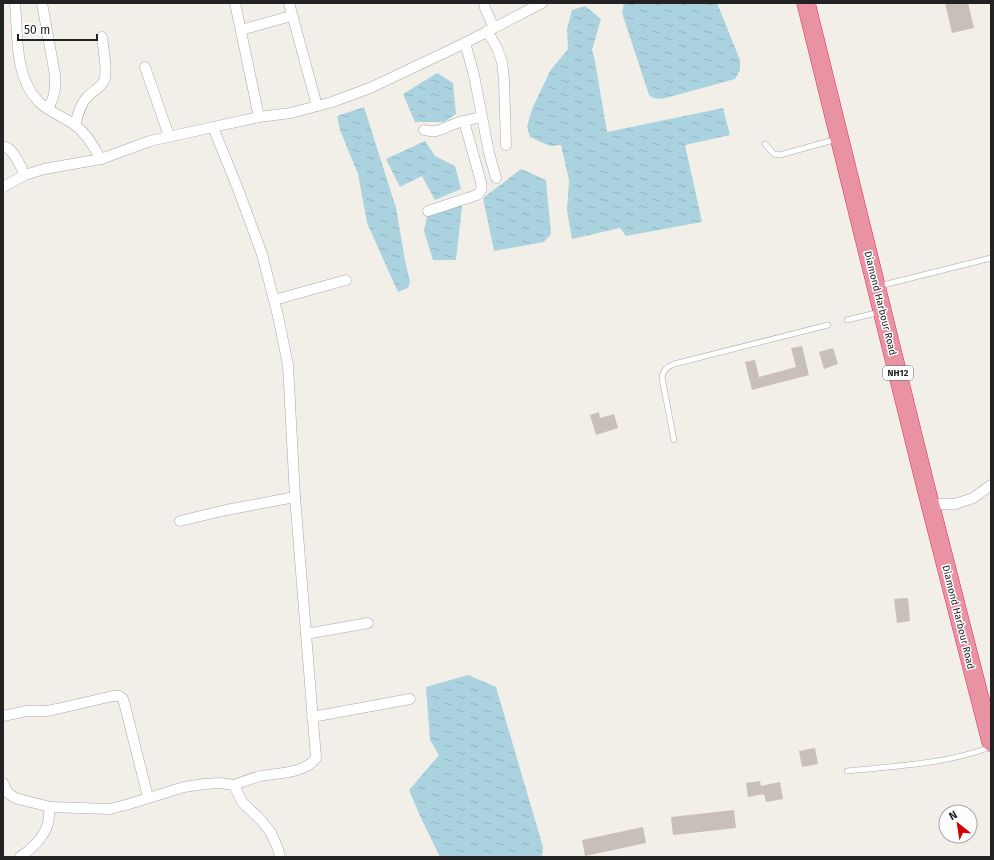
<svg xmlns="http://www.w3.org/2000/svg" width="994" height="860" font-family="'Fira Sans',sans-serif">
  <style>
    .water { fill: url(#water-ripples) }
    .building { fill: #c7bfb8 }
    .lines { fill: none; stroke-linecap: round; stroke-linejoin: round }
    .lane-casing { stroke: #a9a9a9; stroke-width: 6 }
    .street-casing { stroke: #a9a9a9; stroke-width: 11 }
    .highway-casing { stroke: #dc2a67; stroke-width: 19 }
    .lane { stroke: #fff; stroke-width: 5 }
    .street { stroke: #fff; stroke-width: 10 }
    .highway { stroke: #e892a2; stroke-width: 18 }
    .labels { text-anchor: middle; stroke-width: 3; stroke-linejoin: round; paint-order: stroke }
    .shield { fill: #fff; stroke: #646464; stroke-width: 1 }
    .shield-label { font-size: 9px; font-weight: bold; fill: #222 }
    .street-label { font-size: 10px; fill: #222; stroke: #fff }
  </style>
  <defs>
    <pattern id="water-ripples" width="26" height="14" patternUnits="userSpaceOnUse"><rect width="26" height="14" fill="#aad3df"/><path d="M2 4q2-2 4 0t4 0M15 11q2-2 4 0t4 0" fill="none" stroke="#92b5bf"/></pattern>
  </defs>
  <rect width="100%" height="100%" fill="#f2efe9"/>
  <!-- water -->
  <g class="water">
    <path d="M624 3H717L740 60V70L735 79 662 99 653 98 649 95 622 13Z"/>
    <path d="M585 6 601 19 592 50 595 61 607 132 723 108 730 135 685 145 702 222 626 236 620 228 572 239 567 211 569 180 561 145 550 146 530 137 527 127 532 109 550 71 568 49 567 29 572 10Z"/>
    <path d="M437 73 453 83 456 114 444 122H415L403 94Z"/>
    <path d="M364 107 396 208 405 260 410 282 408 288 398 292 367 223 358 174 340 130 337 116Z"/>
    <path d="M425 141 435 156 455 166 461 189 435 200 422 176 400 187 386 159Z"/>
    <path d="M521 169 546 180 551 234 544 242 494 251 483 198Z"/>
    <path d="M456 201 462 207 456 260H433L424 231 428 212Z"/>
    <path d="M468 675 496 687 543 847 542 857H440L420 816 409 790 439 755 430 740 426 687Z"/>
  </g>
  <!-- building -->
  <g class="building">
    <path d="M945 3H968L974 28 952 33Z"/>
    <path d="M802 346 809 375 752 390 745 362 755 360 759 377 796 367 791 348Z"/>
    <path d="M833 348 838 364 824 369 819 352Z"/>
    <path d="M599 412 600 418 614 414 618 428 596 435 590 415Z"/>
    <path d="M908 598 910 621 897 623 894 599Z"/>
    <path d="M815 748 818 764 802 767 799 751Z"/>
    <path d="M760 781 761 786 780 782 783 799 766 802 764 794 748 797 746 783Z"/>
    <path d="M734 810 736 828 673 835 671 817Z"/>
    <path d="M643 827 646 843 585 856 582 840Z"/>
  </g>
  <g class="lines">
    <!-- lane casing -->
    <g class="lane-casing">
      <g id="lane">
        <path d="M765 144 774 154 780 155 837 139"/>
        <path d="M879 286 991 258"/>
        <path d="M847 320 880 312"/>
        <path d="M674 440 662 378C663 370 667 367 674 364L828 325"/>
        <path d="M847 771C896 766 945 764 991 747"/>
      </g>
    </g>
    <!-- street casing -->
    <g class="street-casing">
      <g id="street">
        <path d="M15 3C18 35 14 77 39 102 49 112 64 117 75 125 87 134 93 146 101 159"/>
        <path d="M42 3 55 75V88L53 98 48 109"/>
        <path d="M235 3 259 117"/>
        <path d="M289 3 317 106"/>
        <path d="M484 3 485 8 494 28"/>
        <path d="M241 30 291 16"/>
        <path d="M487 31 497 48 502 62 504 80 506 145"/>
        <path d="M465 43 474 75 489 153 496 178"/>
        <path d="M145 67 169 136"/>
        <path d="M75 125C78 115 80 104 88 96 93 91 100 88 104 81 108 72 103 47 102 37"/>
        <path d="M213 127 238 189 262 254 278 316 288 365 295 497 316 758C306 773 278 773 261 776 252 778 243 782 234 785"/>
        <path d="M424 130C439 134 444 127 457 123 465 120 473 119 481 117"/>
        <path d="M3 146C14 148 20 166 25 175"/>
        <path d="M3 187 25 175 44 169 101 159 150 141 259 117 291 113 332 102 370 88 465 43 542 3"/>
        <path d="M428 211 477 195C482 191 482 188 481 182L464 121"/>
        <path d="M274 300 346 280"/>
        <path d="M930 504H955L973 498 991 485"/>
        <path d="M180 521 226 510 295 497"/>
        <path d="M306 634 368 623"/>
        <path d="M3 716 27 711H47L57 709 113 696H119L123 699 125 706 148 797"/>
        <path d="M312 717 410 699"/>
        <path d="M3 783 8 793 15 798 50 807 110 809 129 804 184 787 204 784 220 783 234 785 242 802 261 820 271 833 278 849 280 857"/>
        <path d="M20 857C31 850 45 836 48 823 49 818 49 812 50 807"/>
      </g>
    </g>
    <!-- highway casing -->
    <g class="highway-casing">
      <path id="highway" d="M806 3 926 488 991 742"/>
    </g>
    <!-- lane -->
    <use href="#lane" class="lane"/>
    <!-- street -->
    <use href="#street" class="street"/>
    <!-- highway -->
    <use href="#highway" class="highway"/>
  </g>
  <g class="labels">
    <!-- shield labels -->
    <rect class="shield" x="883" y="366" width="30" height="14" rx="3"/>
    <g class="shield-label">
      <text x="898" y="376">NH12</text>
    </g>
    <!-- street labels -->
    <g class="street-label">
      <text transform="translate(881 303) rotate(76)" y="4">Diamond Harbour Road</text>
      <text transform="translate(959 617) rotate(76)" y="4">Diamond Harbour Road</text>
    </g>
  </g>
  <!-- border -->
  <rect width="994" height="860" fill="none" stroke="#222222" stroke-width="8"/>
  <!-- north arrow -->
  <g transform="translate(958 824) rotate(330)"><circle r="19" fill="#ffffff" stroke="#a7a7a7"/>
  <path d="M0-3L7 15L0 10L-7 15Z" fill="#d40000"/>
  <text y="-6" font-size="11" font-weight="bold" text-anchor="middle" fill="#222222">N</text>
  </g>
  <!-- scale -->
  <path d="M18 34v6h79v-6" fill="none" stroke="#222222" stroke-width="2"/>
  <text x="24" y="34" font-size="12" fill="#222222" stroke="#ffffff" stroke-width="3" paint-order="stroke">50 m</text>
</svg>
